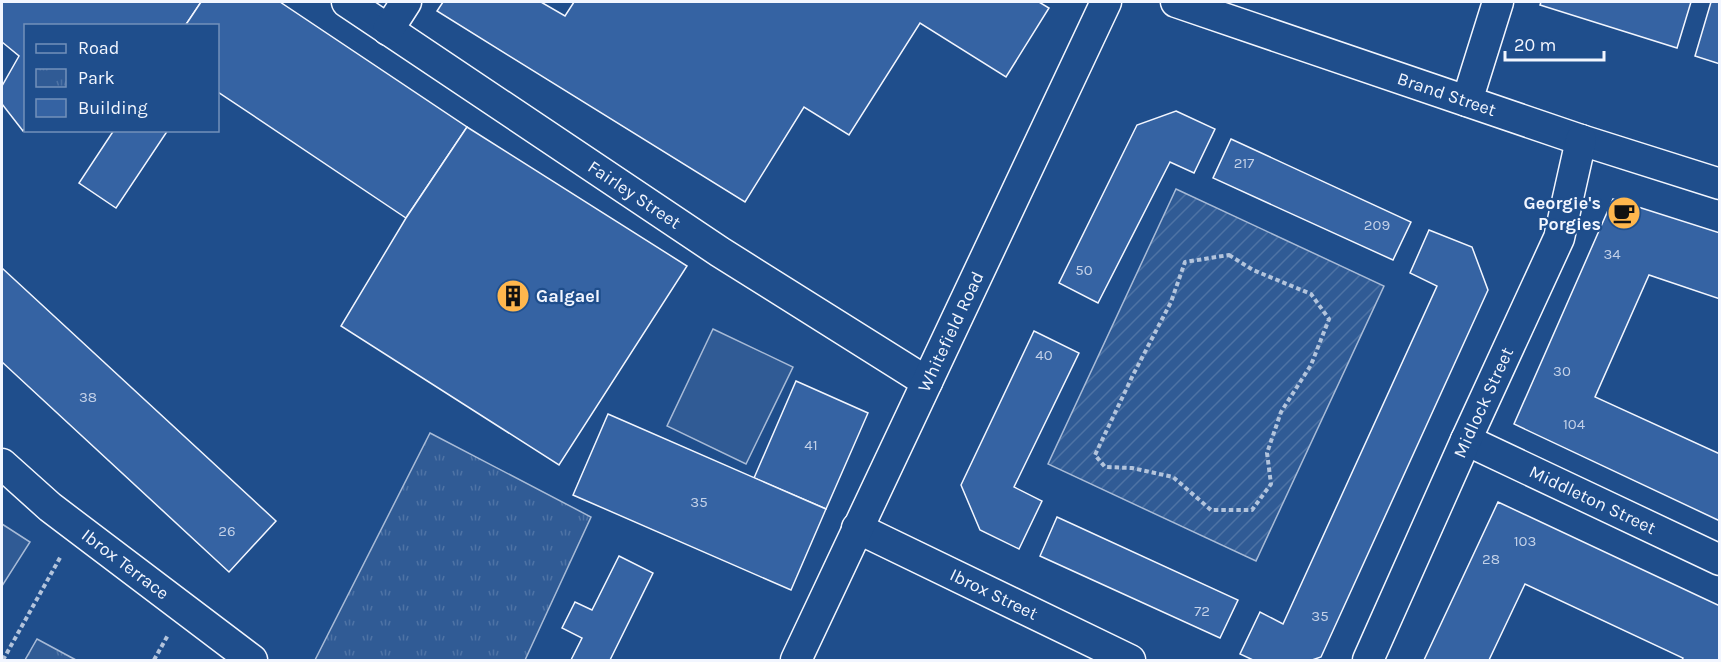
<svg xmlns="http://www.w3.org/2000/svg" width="1721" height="662" font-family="Karla,sans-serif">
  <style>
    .built { fill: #305b95; stroke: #a8bbd7; stroke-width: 1.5 }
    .park { fill: url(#park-tufts); stroke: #a8bbd7; stroke-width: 1.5 }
    .garden { fill: url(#garden-furrows); stroke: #a8bbd7; stroke-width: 1.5 }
    .building { fill: #3563a3; stroke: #f2f6ff; stroke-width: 1.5 }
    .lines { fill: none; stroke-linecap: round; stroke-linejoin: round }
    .minor-casing { stroke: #f2f6ff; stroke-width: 33 }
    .path { stroke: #b3c4dc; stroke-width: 4; stroke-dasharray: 4.5 3; stroke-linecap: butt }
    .minor { stroke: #1f4e8c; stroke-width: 30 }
    .labels { text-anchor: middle; stroke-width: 4.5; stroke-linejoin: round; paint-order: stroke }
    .number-label { font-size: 15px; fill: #c3d1e8 }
    .street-label { font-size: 18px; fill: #f2f6ff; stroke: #1f4e8c }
    .poi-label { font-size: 18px; font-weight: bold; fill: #f2f6ff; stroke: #1f4e8c; text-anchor: end }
  </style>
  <defs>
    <pattern id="park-tufts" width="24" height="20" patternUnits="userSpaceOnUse" patternTransform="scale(1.5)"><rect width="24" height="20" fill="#305b95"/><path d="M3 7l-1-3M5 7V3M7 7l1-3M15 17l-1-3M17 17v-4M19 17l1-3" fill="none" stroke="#4e73a5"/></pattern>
    <pattern id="garden-furrows" width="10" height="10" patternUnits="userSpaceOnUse" patternTransform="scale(1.5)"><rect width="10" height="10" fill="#305b95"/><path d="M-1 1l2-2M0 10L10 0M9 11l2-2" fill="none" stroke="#4e73a5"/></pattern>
  </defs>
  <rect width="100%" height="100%" fill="#1f4e8c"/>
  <!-- built -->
  <g class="built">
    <path d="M713 329 793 367 746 464 667 426Z"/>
    <path d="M2 524 30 542 2 586Z"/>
  </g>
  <!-- park -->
  <g class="park">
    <path d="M430 433 591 517 525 660H315Z"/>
    <path d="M37 639 76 660H25Z"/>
  </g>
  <!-- garden -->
  <path class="garden" d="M1176 189 1384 286 1256 561 1048 464Z"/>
  <!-- building -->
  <g class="building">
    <path d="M2 2H201L185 26H26V127L23 131 2 104V86L19 56 2 42Z"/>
    <path d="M201 2H280L467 127 406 218 218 92V26H185Z"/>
    <path d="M443 2H541L565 16 574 2H1039L1049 8 1006 77 920 23 849 135 804 107 745 202 437 11Z"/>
    <path d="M1541 2H1691L1677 48 1540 5Z"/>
    <path d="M1711 2H1720V64L1695 56Z"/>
    <path d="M1176 111 1215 129 1194 173 1170 162 1098 303 1059 283 1137 125Z"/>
    <path d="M467 127 687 266 559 465 341 326 406 218Z"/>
    <path d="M114 130H168L116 208 79 183Z"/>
    <path d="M1231 139 1411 222 1393 260 1213 178Z"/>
    <path d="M1613 199 1720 233V299L1649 275 1595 397 1720 454V521L1514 424Z"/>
    <path d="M1429 230 1472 247 1488 290 1321 657 1312 660H1253L1240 654 1260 612 1283 624 1437 286 1410 273Z"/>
    <path d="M2 268 276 521 229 572 2 362Z"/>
    <path d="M1034 331 1079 353 1014 487 1042 501 1019 549 980 530 961 485Z"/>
    <path d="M796 381 868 413 826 509 754 478Z"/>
    <path d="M608 414 826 509 791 590 573 495Z"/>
    <path d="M1498 502 1720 606V660H1682L1683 658 1525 584 1489 660H1424Z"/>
    <path d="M1057 517 1238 600 1220 638 1040 556Z"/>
    <path d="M619 556 653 573 610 660H571L582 638 562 628 575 602 592 610Z"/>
  </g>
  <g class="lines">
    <!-- minor casing -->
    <g class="minor-casing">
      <g id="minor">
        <path id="s1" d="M347 2 720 252 927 382"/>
        <path id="s2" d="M1176 2 1581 140 1720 184"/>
        <path d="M388 30 406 2"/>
        <path d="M1467 101 1498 2"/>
        <path id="s3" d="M1466 440 1720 560"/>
        <path id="s4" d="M2 464 50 507 252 660"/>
        <path id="s5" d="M857 528 1130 660"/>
        <path id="s6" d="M796 660 1106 2"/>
        <path id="s7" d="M1368 660 1466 440 1559 238 1581 140"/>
      </g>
    </g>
    <!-- path -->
    <g class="path">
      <path d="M1229 255 1253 270 1311 294 1329 319 1311 365 1281 412 1267 453 1271 484 1252 510H1211L1173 477 1132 468 1105 467 1095 455 1133 375 1171 302 1185 262Z"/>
      <path d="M3 660 61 556"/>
      <path d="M154 660 168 635"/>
    </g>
    <!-- minor -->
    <use href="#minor" class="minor"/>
  </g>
  <!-- icons -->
  <defs>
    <g id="cafe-disc" transform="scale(1.725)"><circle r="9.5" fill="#ffb74d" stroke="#1f4e8c"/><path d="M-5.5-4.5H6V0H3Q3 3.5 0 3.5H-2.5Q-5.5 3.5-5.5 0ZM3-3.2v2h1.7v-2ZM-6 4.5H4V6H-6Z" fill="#111"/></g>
    <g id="building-disc" transform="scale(1.725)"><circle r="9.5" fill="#ffb74d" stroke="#1f4e8c"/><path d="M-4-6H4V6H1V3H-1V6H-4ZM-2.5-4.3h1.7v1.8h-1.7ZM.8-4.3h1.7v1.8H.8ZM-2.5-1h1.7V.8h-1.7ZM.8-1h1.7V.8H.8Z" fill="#111"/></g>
  </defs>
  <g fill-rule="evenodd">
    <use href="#cafe-disc" x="1624" y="213"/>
    <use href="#building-disc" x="513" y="296"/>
  </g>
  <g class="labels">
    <!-- number labels -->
    <g class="number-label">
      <text x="1244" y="168">217</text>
      <text x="1377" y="230">209</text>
      <text x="1612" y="259">34</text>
      <text x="1084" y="275">50</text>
      <text x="1044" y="360">40</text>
      <text x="1562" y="376">30</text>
      <text x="88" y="402">38</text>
      <text x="1574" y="429">104</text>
      <text x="811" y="450">41</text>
      <text x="699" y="507">35</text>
      <text x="227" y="536">26</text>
      <text x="1525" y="546">103</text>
      <text x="1491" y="564">28</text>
      <text x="1202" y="616">72</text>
      <text x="1320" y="621">35</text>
    </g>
    <!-- street labels -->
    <g class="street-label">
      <text dy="6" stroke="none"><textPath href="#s2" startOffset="286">Brand Street</textPath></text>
      <text dy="6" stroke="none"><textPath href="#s1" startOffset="346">Fairley Street</textPath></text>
      <text dy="6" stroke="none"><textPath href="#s6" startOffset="363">Whitefield Road</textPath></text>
      <text dy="6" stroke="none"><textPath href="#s7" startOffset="282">Midlock Street</textPath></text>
      <text dy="6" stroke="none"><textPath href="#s3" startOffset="140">Middleton Street</textPath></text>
      <text dy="6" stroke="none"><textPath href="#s4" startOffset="159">Ibrox Terrace</textPath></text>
      <text dy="6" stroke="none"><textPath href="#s5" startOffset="152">Ibrox Street</textPath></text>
    </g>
    <!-- poi labels -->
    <g class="poi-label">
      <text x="1601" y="209">Georgie's<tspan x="1601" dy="21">Porgies</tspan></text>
      <text x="536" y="302" text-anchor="start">Galgael</text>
    </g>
  </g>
  <!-- border -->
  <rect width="1721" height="662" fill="none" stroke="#f2f6ff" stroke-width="6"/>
  <!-- legend -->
  <rect x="24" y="24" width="195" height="108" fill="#1f4e8c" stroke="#7391ba" stroke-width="1.5"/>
  <rect x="36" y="44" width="30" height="9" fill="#1f4e8c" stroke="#7391ba" stroke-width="1.5"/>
  <text x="78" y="54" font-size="18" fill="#f2f6ff">Road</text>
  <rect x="36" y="69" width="30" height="18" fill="url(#park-tufts)" stroke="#7391ba" stroke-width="1.5"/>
  <text x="78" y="84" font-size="18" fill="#f2f6ff">Park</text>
  <rect x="36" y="99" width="30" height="18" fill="#3563a3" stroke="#7391ba" stroke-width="1.5"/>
  <text x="78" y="114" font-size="18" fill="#f2f6ff">Building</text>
  <!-- scale -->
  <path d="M1505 51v9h99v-9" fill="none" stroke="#f2f6ff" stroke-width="3"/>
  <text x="1514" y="51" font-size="18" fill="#f2f6ff" stroke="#1f4e8c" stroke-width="4.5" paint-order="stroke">20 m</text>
</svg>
